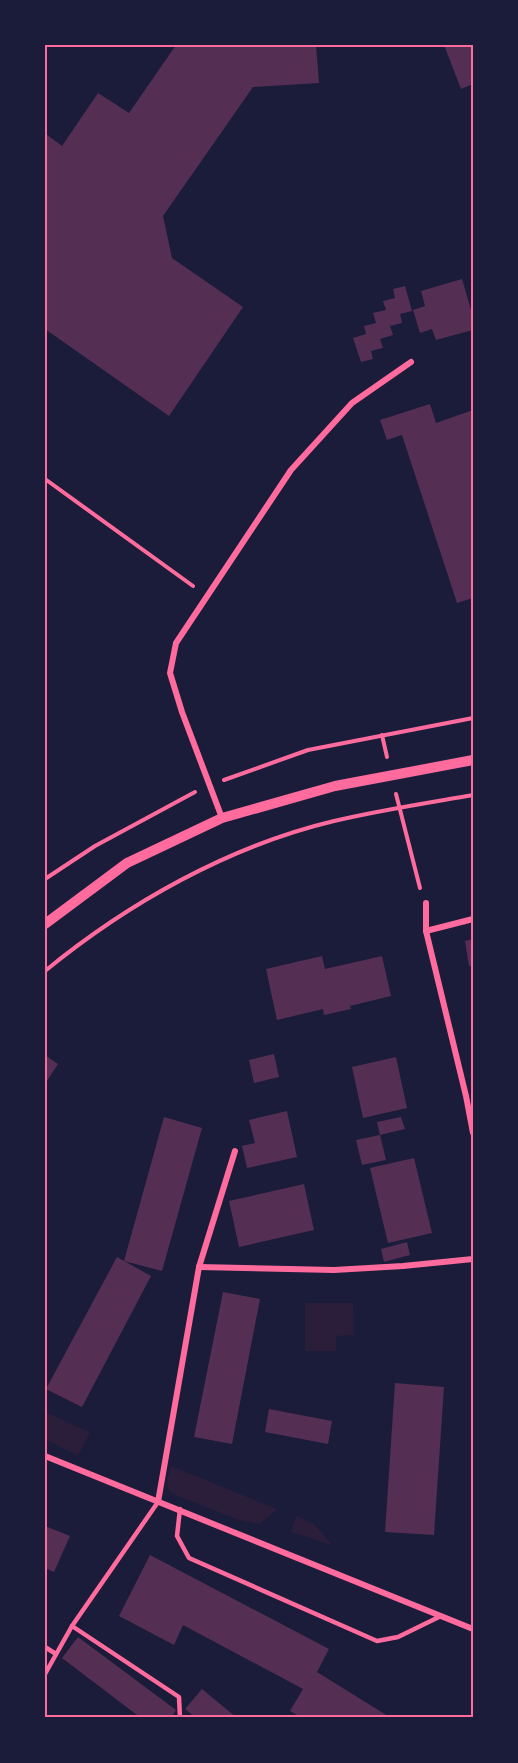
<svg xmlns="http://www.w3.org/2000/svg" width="518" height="1763" font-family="'DejaVu Sans',sans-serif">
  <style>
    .green { fill: #2a1e3b }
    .building { fill: #542f53 }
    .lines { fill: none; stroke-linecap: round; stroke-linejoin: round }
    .path { stroke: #ff6b9d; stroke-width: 4 }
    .service { stroke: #ff6b9d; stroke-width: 4.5 }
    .minor { stroke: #ff6b9d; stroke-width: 6 }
    .tertiary { stroke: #ff6b9d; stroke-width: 10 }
    .neatline { fill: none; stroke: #ff6b9d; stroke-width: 2 }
  </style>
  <rect width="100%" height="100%" fill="#1b1b3a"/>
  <!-- green -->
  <g class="green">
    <path d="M305 1303H353L354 1335 336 1336V1351H305Z"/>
    <path d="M45 1412 90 1432 78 1456 45 1439Z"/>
    <path d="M171 1466 277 1509 260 1524 239 1520 173 1494C163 1487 168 1477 171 1466Z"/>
    <path d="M296 1516 314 1524 332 1545 291 1532Z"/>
  </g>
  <!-- building -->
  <g class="building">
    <path d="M176 45H316L319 83 253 87 163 216 172 258 243 307 169 416 45 329V136L46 134 62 146 98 93 129 113Z"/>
    <path d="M444 45H473V84L461 89Z"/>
    <path d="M462 279 473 317V330L436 340 432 329 420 333 413 310 425 306 421 291Z"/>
    <path d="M405 286 412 311 400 314 402 323 390 326 393 335 380 339 383 348 371 351 373 359 361 362 353 338 366 334 364 326 376 323 373 313 386 310 383 301 395 298 393 289Z"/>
    <path d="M430 404 436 423 473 410V598L457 603 402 435 387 440 380 420Z"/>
    <path d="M473 939V970H472L471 966H469L465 941Z"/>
    <path d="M322 956 325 969 382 956 391 996 350 1006 351 1009 324 1015 323 1009 277 1020 266 969Z"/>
    <path d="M274 1054 279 1077 254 1083 249 1060Z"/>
    <path d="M45 1055 58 1064 45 1084Z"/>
    <path d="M396 1057 407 1108 363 1118 352 1067Z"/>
    <path d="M287 1111 297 1157 247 1168 242 1146 255 1143 249 1120Z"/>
    <path d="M164 1117 202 1128 162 1271 124 1261Z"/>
    <path d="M401 1117 405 1129 380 1135 377 1122Z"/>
    <path d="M380 1135 386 1160 362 1165 356 1140Z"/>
    <path d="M414 1158 432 1233 388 1243 370 1168Z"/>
    <path d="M304 1184 314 1230 239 1247 229 1201Z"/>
    <path d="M407 1242 410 1255 384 1262 381 1249Z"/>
    <path d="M117 1257 151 1276 82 1407 46 1389Z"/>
    <path d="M223 1292 260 1299 232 1444 194 1437Z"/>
    <path d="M395 1383 444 1387 434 1535 385 1532Z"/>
    <path d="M269 1409 332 1421 328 1444 265 1432Z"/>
    <path d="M45 1526 70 1536 54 1572 45 1568Z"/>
    <path d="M150 1555 329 1649 317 1672 391 1718H302L290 1711 303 1689 183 1625 174 1645 119 1616Z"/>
    <path d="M78 1637 176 1710 171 1718H141L62 1658Z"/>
    <path d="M202 1689 237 1718H196L185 1709Z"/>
  </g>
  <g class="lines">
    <!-- path -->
    <g class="path">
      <path d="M45 479 193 586"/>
      <path d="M382 735 387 757"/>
      <path d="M224 780 308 750 473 718"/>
      <path d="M396 794 420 888"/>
      <path d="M45 879 95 846 195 792"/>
      <path d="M45 971C128 903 229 846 334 821 380 810 427 803 473 795"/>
    </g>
    <!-- service -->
    <g class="service">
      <path d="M158 1502 72 1626 179 1697 180 1718"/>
      <path d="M180 1509 177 1536 189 1558 377 1641 398 1637 441 1616"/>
      <path d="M45 1647 56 1654"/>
      <path d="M45 1674 72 1626"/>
    </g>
    <!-- minor -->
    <g class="minor">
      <path d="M222 818 182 712 170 673 176 643 291 470 352 403 411 362"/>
      <path d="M426 903V931L466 1096 473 1133"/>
      <path d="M426 931 473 919"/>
      <path d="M199 1267 334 1270 403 1266 473 1259"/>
      <path d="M45 1456 473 1629"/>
      <path d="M158 1502 199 1267 235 1151"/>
    </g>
    <!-- tertiary -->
    <path class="tertiary" d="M45 924 127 863 222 818 335 786 473 760"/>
  </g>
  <!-- border -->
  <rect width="518" height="1763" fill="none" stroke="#1b1b3a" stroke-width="93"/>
  <rect x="46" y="46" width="426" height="1670" class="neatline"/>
</svg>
